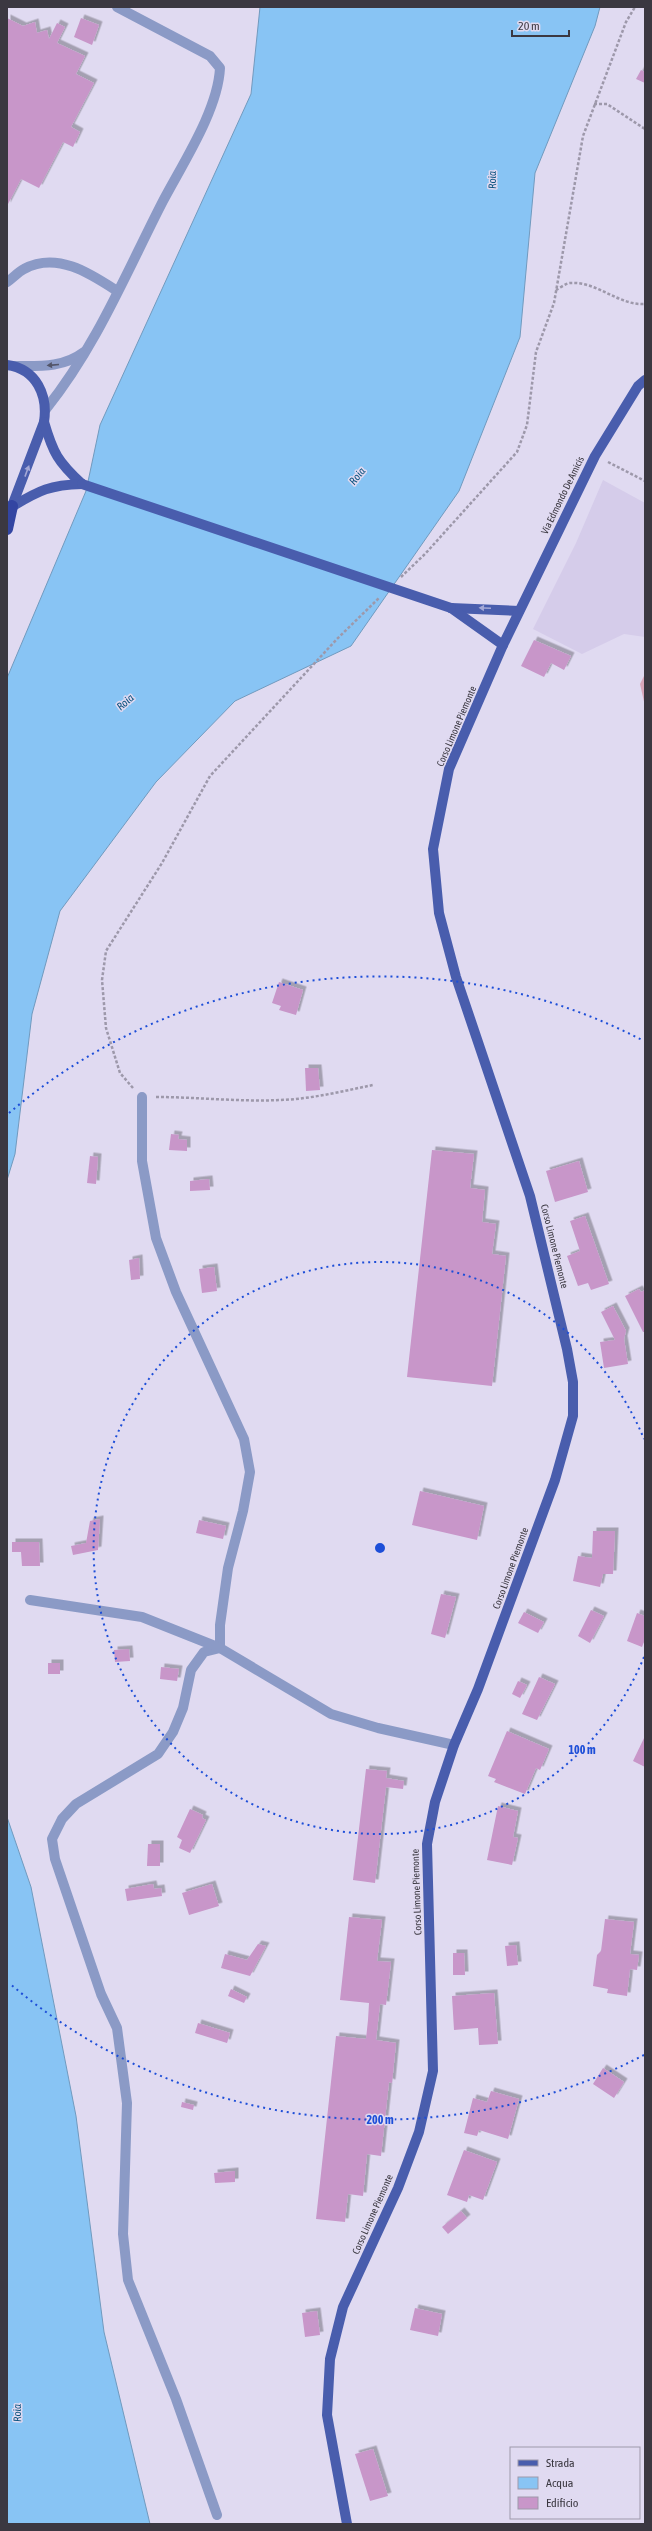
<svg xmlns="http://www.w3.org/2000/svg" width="652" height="2531" font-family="'Asap Condensed',sans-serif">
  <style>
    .built { fill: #d5ccea }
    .green { fill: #d8a6ba }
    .water { fill: #88c4f4; stroke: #719abe }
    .building { fill: #c896c9; filter: url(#shadow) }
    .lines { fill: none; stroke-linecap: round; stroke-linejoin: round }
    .path { stroke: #9d98aa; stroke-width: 2.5; stroke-dasharray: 3 2; stroke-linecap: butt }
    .service { stroke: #8b9ac6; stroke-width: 10 }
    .minor { stroke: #8b9ac6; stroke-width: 10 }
    .tertiary { stroke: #8b9ac6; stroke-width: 10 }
    .primary { stroke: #495dad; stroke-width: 10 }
    .motorway { stroke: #3345a2; stroke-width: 12 }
    .primary-bridge { stroke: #495dad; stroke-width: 10 }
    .oneway { fill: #535569 }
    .oneway2 { fill: #a4a8d6 }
    .ring { fill: none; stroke: #1d4ed8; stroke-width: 2; stroke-dasharray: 2 4 }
    .labels { text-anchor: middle; stroke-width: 3; stroke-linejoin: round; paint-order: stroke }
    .street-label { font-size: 10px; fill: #3b3841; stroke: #e0daf1 }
    .water-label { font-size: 11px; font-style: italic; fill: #0d5480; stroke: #e0daf1 }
    .centre { fill: #1d4ed8; stroke: #e0daf1; stroke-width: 2 }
    .ring-label { font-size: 12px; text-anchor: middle; font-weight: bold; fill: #1d4ed8; stroke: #e0daf1; stroke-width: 3; stroke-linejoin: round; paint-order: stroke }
  </style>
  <defs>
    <filter id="shadow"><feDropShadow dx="3.5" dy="-3.5" stdDeviation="0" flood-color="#0004"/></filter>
  </defs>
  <rect width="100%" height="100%" fill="#e0daf1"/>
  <!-- built -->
  <path class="built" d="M603 480 645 503V637L624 634 582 654 533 629 576 543Z"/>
  <!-- green -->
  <path class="green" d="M645 674V706L640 684Z"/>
  <!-- water -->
  <g class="water">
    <path d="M260 7H600L595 26 535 173 520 337 459 491 351 646 235 701 156 782 60 911 32 1014 15 1154 7 1180V678L86 491 100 425 251 94Z"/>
    <path d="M7 1817 31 1887 76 2116 104 2332 150 2524H7Z"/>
  </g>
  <!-- building -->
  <g class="building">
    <path d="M7 18 23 26 35 22 37 33 47 30 49 39 57 23 65 27 57 43 85 56 76 74 94 83 71 127 80 132 73 147 63 142 39 188 21 179 7 206Z"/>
    <path d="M81 18 99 25 92 45 74 37Z"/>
    <path d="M641 70 645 72V83L636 79Z"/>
    <path d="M534 640 571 656 564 670 551 663 544 677 521 666Z"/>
    <path d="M279 982 303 990 296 1015 279 1010 281 1006 272 1003Z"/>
    <path d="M305 1068H318L320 1090 306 1091Z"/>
    <path d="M171 1134 179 1135 178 1139 187 1140V1151L169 1150Z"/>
    <path d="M432 1150 474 1154 470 1188 485 1190 482 1222 496 1224 492 1254 506 1256 492 1386 407 1377Z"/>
    <path d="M90 1156 98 1157 96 1184 87 1183Z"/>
    <path d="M579 1161 588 1192 555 1202 546 1171Z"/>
    <path d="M209 1179 210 1190 190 1191V1181Z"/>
    <path d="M585 1216 609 1284 591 1290 588 1283 578 1286 567 1256 580 1251 570 1221Z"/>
    <path d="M139 1258 140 1279 131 1280 129 1260Z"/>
    <path d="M214 1267 217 1291 202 1293 199 1269Z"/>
    <path d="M639 1289 641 1292 645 1290V1332H643L625 1296Z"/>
    <path d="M613 1306 626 1331 624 1339 628 1364 604 1368 600 1342 615 1340 601 1312Z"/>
    <path d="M420 1491 484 1506 477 1540 412 1525Z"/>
    <path d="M100 1519 98 1550 73 1555 71 1546 86 1543 90 1521Z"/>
    <path d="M199 1520 226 1526 223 1539 196 1533Z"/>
    <path d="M593 1531H615L613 1574H603L600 1587 573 1581 578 1556 592 1558Z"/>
    <path d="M12 1542H39L40 1566H22L21 1552H12Z"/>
    <path d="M441 1594 456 1597 445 1638 431 1634Z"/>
    <path d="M591 1610 604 1616 590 1643 578 1636Z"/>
    <path d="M524 1612 544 1622 538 1633 518 1623Z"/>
    <path d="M637 1613 645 1616V1639L642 1647 627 1641Z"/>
    <path d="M129 1649 130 1661 115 1662 114 1650Z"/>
    <rect x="48" y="1663" width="12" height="11"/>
    <path d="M161 1667 179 1669 177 1681 160 1679Z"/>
    <path d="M539 1677 555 1684 537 1720 522 1714Z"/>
    <path d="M518 1681 527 1685 520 1698 512 1694Z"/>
    <path d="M507 1731 549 1749 540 1770 536 1768 525 1794 494 1782 496 1779 488 1776Z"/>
    <path d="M645 1736V1767L633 1761Z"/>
    <path d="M366 1769 387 1771 386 1778 404 1781 403 1789 386 1787 375 1883 353 1880Z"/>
    <path d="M498 1806 518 1811 513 1837 518 1838 512 1865 487 1860Z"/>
    <path d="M190 1809 203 1815 202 1818 206 1820 190 1853 179 1848 182 1840 177 1837Z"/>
    <path d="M148 1844H160V1866H147Z"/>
    <path d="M153 1884 154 1889 161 1888 162 1896 127 1901 125 1889Z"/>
    <path d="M212 1884 219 1906 189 1915 182 1893Z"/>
    <path d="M349 1917 382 1920 377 1961 391 1962 386 2005 380 2004 376 2040 396 2043 392 2083 389 2082 381 2156 367 2154 363 2196 348 2194 345 2222 316 2219 336 2036 366 2039 368 2020 369 2003 340 2000Z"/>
    <path d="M605 1919 634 1922 630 1954 639 1955 637 1970 630 1969 627 1996 607 1993 608 1989 593 1986 597 1955 601 1951Z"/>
    <path d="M258 1944 266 1946 250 1976 221 1968 225 1954 247 1960Z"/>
    <path d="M516 1945 518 1965 507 1966 505 1946Z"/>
    <path d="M453 1953H464L465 1975H453Z"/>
    <path d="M231 1989 247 1997 244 2003 228 1996Z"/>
    <path d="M494 1993 498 2044 479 2045 478 2028 454 2030 452 1996Z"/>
    <path d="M198 2023 230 2033 227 2043 195 2033Z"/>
    <path d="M603 2068 624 2082 614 2098 593 2084Z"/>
    <path d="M491 2091 519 2099 508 2139 479 2130 477 2136 464 2133 473 2098 487 2102Z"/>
    <path d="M182 2102 194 2105 193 2110 181 2107Z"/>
    <path d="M464 2150 497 2162 483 2200 469 2195 467 2202 447 2195Z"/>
    <path d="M235 2171V2182L215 2183 214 2173Z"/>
    <path d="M461 2211 467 2218 448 2234 442 2227Z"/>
    <path d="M415 2308 442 2314 438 2336 410 2330Z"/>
    <path d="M317 2311 320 2335 305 2337 302 2313Z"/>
    <path d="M373 2449 388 2496 370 2501 355 2454Z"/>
  </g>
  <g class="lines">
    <!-- path -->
    <g class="path">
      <path d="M594 104H607L645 129"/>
      <path d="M556 290C560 288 566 283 570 283 597 281 619 306 645 304"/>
      <path d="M608 462 645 481"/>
      <path d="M401 577 425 554 517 452 527 425 536 352 554 303 583 136 626 22 635 7"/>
      <path d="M133 1088 120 1073 106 1028 102 980 106 951 162 863 210 776 337 639 379 598"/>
      <path d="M156 1097C197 1097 239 1102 280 1100 312 1099 343 1091 373 1085"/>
    </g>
    <!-- service -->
    <g class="service">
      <path d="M142 1097V1161L156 1238 176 1292 244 1439 250 1472 243 1511 228 1568 220 1625V1648L204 1652 191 1670 183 1708 173 1732 158 1754 76 1804 62 1819 52 1839 55 1859 101 1994 117 2028 127 2103 123 2234 128 2280 176 2399 217 2515"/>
      <path d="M30 1600 142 1617 220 1648 331 1714 378 1728 454 1745"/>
    </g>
    <!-- minor -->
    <path class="minor" d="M7 282C13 278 18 272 24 269 57 251 91 274 117 291"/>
    <!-- tertiary -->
    <g class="tertiary">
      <path d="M14 366C39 366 63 368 84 352"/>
      <path d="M46 409C96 347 127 271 163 201 183 163 218 110 220 68L210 56 117 7"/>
    </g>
    <!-- primary -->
    <g class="primary">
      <path d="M7 365C37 369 48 396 44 422L12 506"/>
      <path d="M44 422C53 453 58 462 82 484"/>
      <path d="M13 506C40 490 50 485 82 484"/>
      <path d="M451 608 519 611"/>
      <path d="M451 608 503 645"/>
      <path d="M347 2524 327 2415 330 2359 343 2307 398 2188 419 2132 433 2071 427 1844 435 1802 454 1745 478 1689 555 1480 573 1416V1382L567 1349 530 1196 456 977 439 913 433 849 449 769 503 645 595 456 638 386 645 380"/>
    </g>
    <!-- motorway -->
    <path class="motorway" d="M7 529 12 506"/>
    <!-- primary-bridge -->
    <path class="primary-bridge" d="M82 484 451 608"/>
  </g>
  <!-- one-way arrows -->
  <defs><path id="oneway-solid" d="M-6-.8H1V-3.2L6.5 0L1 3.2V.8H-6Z"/></defs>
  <use class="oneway" href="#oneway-solid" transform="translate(53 365) rotate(175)"/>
  <g class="oneway2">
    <use href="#oneway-solid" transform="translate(27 471) rotate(-70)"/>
    <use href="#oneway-solid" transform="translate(485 608) rotate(-177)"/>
  </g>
  <!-- distance rings -->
  <g class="ring">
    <path d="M644 1657A286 286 0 1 1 644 1439"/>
    <path d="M644 2055A572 572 0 0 1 9 1983M9 1113A572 572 0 0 1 644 1041"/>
  </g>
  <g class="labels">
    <!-- street labels -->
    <g class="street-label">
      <text transform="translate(562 495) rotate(-64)" y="4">Via Edmondo De Amicis</text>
      <text transform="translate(456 726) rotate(-67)" y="4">Corso Limone Piemonte</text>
      <text transform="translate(555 1246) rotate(76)" y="4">Corso Limone Piemonte</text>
      <text transform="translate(510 1568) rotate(-70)" y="4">Corso Limone Piemonte</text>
      <text transform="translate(416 1892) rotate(-92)" y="4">Corso Limone Piemonte</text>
      <text transform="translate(372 2214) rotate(-66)" y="4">Corso Limone Piemonte</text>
    </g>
    <!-- water labels -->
    <g class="water-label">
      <text transform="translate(492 180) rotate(-91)" y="4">Roia</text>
      <text transform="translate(357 476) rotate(-51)" y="4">Roia</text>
      <text transform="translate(125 702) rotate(-41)" y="4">Roia</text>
      <text transform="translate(17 2413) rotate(-91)" y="4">Roia</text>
    </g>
  </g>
  <circle cx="380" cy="1548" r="6" class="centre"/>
  <g class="ring-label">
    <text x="582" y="1754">100 m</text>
    <text x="380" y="2124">200 m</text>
  </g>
  <!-- border -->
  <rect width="652" height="2531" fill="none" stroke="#3b3841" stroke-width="16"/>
  <!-- legend -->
  <rect x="510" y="2447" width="130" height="72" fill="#e0daf1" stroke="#9e99ab"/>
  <rect x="518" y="2460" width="20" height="6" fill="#495dad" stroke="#9e99ab"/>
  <text x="546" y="2467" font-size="12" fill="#3b3841">Strada</text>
  <rect x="518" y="2477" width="20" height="12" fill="#88c4f4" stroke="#9e99ab"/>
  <text x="546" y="2487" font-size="12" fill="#3b3841">Acqua</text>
  <rect x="518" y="2497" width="20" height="12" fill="#c896c9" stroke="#9e99ab"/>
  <text x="546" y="2507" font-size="12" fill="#3b3841">Edificio</text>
  <!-- scale -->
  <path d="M512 30v6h57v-6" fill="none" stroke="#3b3841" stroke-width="2"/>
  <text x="518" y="30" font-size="12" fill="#3b3841" stroke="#e0daf1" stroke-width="3" paint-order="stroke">20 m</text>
</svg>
